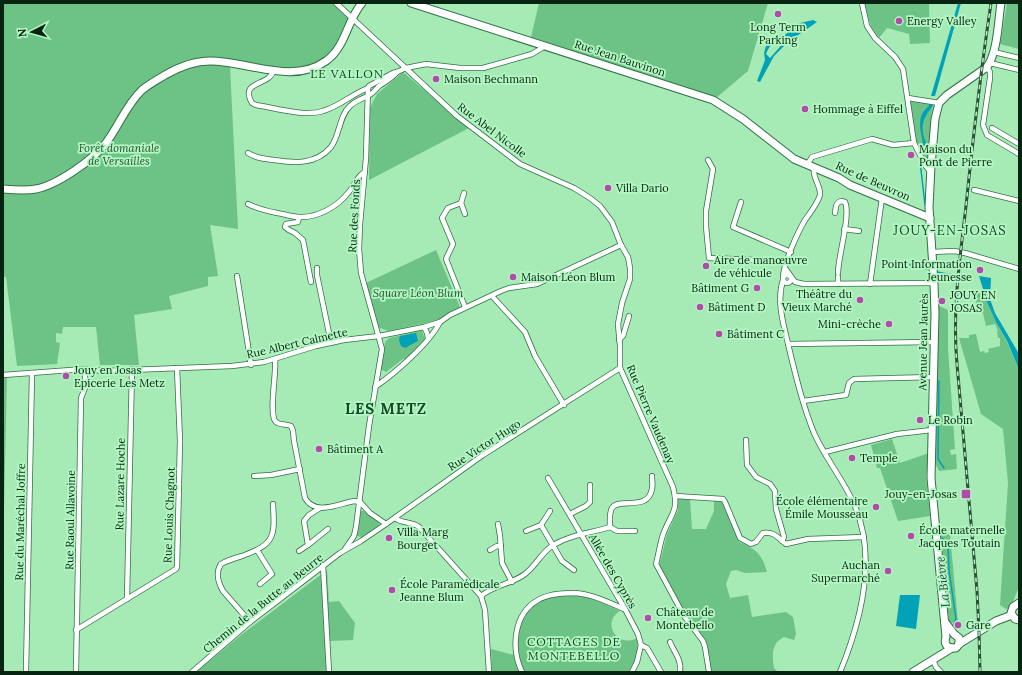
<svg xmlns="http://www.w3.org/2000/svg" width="1022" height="675" font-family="Lora,serif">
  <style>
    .green { fill: #6dc385 }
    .water { fill: #01a2b7; fill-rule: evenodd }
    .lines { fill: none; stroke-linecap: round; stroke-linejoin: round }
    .stream { stroke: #01a2b7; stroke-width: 1.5 }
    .street-casing { stroke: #2f7144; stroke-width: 6 }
    .secondary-casing { stroke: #2f7144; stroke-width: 9 }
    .street { stroke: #fff; stroke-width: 4.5 }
    .secondary { stroke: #fff; stroke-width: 7 }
    .rail-casing { stroke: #2b5036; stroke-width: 3 }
    .rail { stroke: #b3f7c3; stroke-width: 1.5; stroke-dasharray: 4.5; stroke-linecap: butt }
    .poi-dot { fill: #b349aa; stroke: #b3f7c3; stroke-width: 1.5 }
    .labels { text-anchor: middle; stroke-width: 3.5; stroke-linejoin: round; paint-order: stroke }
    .poi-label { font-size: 11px; fill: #072311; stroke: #b3f7c3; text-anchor: start }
    .street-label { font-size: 11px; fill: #072311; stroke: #b3f7c3 }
    .park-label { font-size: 11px; font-style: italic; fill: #224b2e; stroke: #b3f7c3 }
    .neighbourhood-label { font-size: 12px; letter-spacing: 1px; fill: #154826; stroke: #b3f7c3 }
    .water-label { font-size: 12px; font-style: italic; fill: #274348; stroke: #b3f7c3 }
    .quarter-label { font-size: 13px; letter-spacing: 1px; fill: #154826; stroke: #b3f7c3 }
    .district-label { font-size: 15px; font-weight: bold; letter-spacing: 1px; fill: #154826; stroke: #b3f7c3 }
  </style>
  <rect width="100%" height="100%" fill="#a6eab6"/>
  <!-- green -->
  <g class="green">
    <path d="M3 3H336L349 14 344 30 332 53 311 67 285 69 231 59 230 66 238 229 210 225 218 276 208 277V286L169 296 172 309 134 315 139 365H100L96 327H63L62 334 56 333V342L60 343 57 364 17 366 6 277H3Z"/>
    <path d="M539 3H768L748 71 716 98 531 37Z"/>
    <path d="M864 3H929L930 43 910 44 909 34 887 28 879 38 871 26Z"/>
    <path d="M1007 3H1019V49L1000 44Z"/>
    <path d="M403 72 469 128 369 180 370 108 377 94Z"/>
    <path d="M908 98 933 105 931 116 928 159H926L916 143Z"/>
    <path d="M436 250 460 307 439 320 389 331 377 327 366 283Z"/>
    <path d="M983 292 996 322 1007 342 1018 367V589L1011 607 1006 609 1000 605 1008 483 1003 429 981 414 959 338H969V335L976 334 980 352 984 351 985 353 989 352 988 349 1000 346V338H998L997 331H998L995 324 986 326 983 313H979L974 294Z"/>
    <path d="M937 305 948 310V349L955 449 950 450 951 455 956 454 957 469 939 471 935 463V428Z"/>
    <path d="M419 331H422L425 339 407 359H403L386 372 380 369 385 342 389 338Z"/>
    <path d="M7 375 3 555V376Z"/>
    <path d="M892 439 900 463 929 453 926 476 930 516 898 521 880 468H877L871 445Z"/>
    <path d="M678 498 690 499 692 529H706L714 511V500L722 501 739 542C756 549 762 554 767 572L745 573 736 570 731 571 726 584 730 598 748 595 752 617 786 612 793 617 796 634 794 640 784 637C771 643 772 656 774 668L778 672H711L707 646 704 638 686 614 659 566 667 534 678 510Z"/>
    <path d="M361 511H364L379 523V526L361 537 357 536Z"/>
    <path d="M941 534H950L958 622 949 623Z"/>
    <path d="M327 570 329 602 339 601 355 623 353 640 330 641 331 672H196L241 635Z"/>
    <path d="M574 595 594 598 620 611C601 622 617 649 637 638 639 651 635 661 629 672H524C515 650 514 620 535 604 546 596 561 595 574 595Z"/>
    <path d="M491 649 514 655 520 672H492Z"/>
  </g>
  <!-- water -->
  <g class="water">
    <path d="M958 3H961L935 96H931Z"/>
    <path d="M813 20 817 22 788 42 774 56 760 82 757 81 765 60 764 53 768 39 785 35 796 24ZM785 38 786 40 770 58 766 54C770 44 775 40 785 38Z"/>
    <path d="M930 104 933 105C931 109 928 111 926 116 921 124 922 134 926 142L923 155 922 153C926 140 916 128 922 114 924 110 928 107 930 104Z"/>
    <path d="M979 276 991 278 990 299 995 313 1019 354V521L1018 367 1007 341 996 322 987 302Z"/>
    <path d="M416 333 418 341 405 348 401 346 399 340 400 336Z"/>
    <path d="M900 595H920L916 629 896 626Z"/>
  </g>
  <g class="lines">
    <!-- stream -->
    <g class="stream">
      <path d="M920 161 925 205"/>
      <path d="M910 264V265L931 270"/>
      <path d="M937 272 952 275"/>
      <path d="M939 381 938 459 944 468"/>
      <path d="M942 538 948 544 949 570 956 619 953 625"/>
    </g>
    <!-- street casing -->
    <g class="street-casing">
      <g id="street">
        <path d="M336 3 457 116 520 164 574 188 590 198 600 206 612 222 621 245 628 257 630 268V279L622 303 618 324 620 346V368L673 487C679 511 672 512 664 532 660 542 659 553 656 564L684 616 703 641 705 647 709 672"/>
        <path d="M862 3 867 26 875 38 895 57 903 69 914 143 925 165 931 173"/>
        <path d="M994 52 1019 58"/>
        <path d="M990 63 1019 70"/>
        <path d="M987 67 990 72V78L983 125 987 135 1019 154"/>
        <path d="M274 70C269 87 239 80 252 103L256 105C275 108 305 117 323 111 340 106 352 94 368 88L369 86 393 73 397 72 406 68 426 64 460 68H483L532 54 542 48 544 45"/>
        <path d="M908 98 939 103"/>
        <path d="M992 128 1019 144"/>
        <path d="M248 153C256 158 264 159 274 160 294 163 316 165 331 147 340 135 339 116 350 106 356 100 365 98 371 94 374 92 376 89 378 87 384 82 392 79 397 72"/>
        <path d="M708 160 713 169 706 211V226L709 258 780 261 786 263"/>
        <path d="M807 165 812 157 872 139 893 145 914 143"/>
        <path d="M974 190 1019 201"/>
        <path d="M464 193 461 203 448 208 442 218 453 244 446 259 465 307"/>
        <path d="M741 202 733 227 791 252"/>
        <path d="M461 203 465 214"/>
        <path d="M248 204C258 209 267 211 277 213 284 214 292 217 299 217 317 218 337 207 348 193 354 187 357 175 365 172"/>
        <path d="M835 213C836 208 835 203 841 201L845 202C851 215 838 257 838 273"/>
        <path d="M299 217 298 222 286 224 285 227 289 230 295 233 303 240 311 282"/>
        <path d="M844 229 859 231"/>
        <path d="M932 252 954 251 965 253 1019 269"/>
        <path d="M317 268V275L331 343"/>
        <path d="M785 268 795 282 804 284 934 283"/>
        <circle cx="787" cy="279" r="4"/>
        <path d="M237 276 251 365"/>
        <path d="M838 277V284"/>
        <path d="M783 278C783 264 798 232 805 220 810 213 818 203 820 195 821 186 812 177 814 168"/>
        <path d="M783 280C776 302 784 326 789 348 796 377 803 406 814 433 825 458 843 479 854 504 878 557 861 621 840 672"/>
        <path d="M870 284 882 198"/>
        <path d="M492 296 525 332 535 356 564 405"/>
        <path d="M424 327 427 333 428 338"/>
        <path d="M619 340 623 336 629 316"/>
        <path d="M788 344 934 342"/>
        <path d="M275 359C277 371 268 415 276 422 279 425 286 424 291 426L293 431 294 441 305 498C315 516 338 504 354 501L360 502"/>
        <path d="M3 375 85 369 104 371 232 366 264 362 316 346 344 340 379 336 424 327 440 322 450 315 501 291 509 288 537 284 621 245"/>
        <path d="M375 387C395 373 429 344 440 322"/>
        <path d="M803 401 846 395 849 383 854 379 934 377"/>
        <path d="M746 440 747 465 756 477 770 484 775 491 776 509 784 537 782 541"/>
        <path d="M825 452 897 434 932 430"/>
        <path d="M254 476 271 475 300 469"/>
        <path d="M548 478 625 609 638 634 641 645 647 648 661 672"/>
        <path d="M675 496 723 499 725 502 740 538 751 544 756 542 763 533C774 531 778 538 786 544L808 539 864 537"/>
        <path d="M360 502 370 513 386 524"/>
        <path d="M320 508 309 515 304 521 308 545 328 529"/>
        <path d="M570 514 586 506 590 502V485"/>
        <path d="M395 518C402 524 411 521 419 527L481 596 485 610 489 672"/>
        <path d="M498 524 500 536 502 563 512 582"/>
        <path d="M541 525 550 511"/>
        <path d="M610 527C610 522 609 513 612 508 619 497 648 512 652 489 653 485 652 481 652 476"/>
        <path d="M526 531 541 525 562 561 574 570"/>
        <path d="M345 549 354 536 356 527 369 426 382 349 361 273 359 249 360 224 366 158 368 88"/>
        <path d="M257 550 272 574 260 584"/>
        <path d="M490 550 497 546H501"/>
        <path d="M299 551 308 545"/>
        <path d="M323 565 329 672"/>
        <path d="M481 596C494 585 512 584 525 574 536 566 541 553 552 546 569 535 591 533 610 527L617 531H635"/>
        <path d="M127 599 132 369"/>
        <path d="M250 622 223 591C218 582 215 573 221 564 228 560 235 558 242 556 275 544 275 537 273 504"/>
        <path d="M76 630 176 569 177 567 180 441 177 368"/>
        <path d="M670 642C674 652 682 660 680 672"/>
        <path d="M933 660 936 667 941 672"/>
        <path d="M26 672 32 373"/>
        <path d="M76 672 81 398 85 388V369"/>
        <path d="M192 672 250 622 340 553 361 541 386 524 483 455 620 368"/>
        <path d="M522 672C511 649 513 614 538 600 548 594 562 593 574 593 592 594 608 602 624 609"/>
        <path d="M632 672 637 662 641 645"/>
      </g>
    </g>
    <!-- secondary casing -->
    <g class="secondary-casing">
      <g id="secondary">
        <path d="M411 3 713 100 743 119 794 159 839 178 850 185 930 218"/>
        <path d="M3 189C14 190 25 191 36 189 57 185 93 160 106 143 119 126 126 105 142 90 149 84 157 80 165 75 179 67 194 61 210 61 247 61 293 85 326 61 346 47 347 20 362 3"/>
        <path d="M1019 603 1013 607 1011 613 1015 619 1019 620"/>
        <path d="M945 622 954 634 959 638V644"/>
        <path d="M952 648C946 647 944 643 946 637L931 478 935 314 934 283 929 207 931 166 935 119 939 103 947 95 987 67C998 51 998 22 1001 3"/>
        <path d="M913 672 952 648H956L959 644 996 621 1012 615"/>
      </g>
    </g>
    <!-- street -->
    <use href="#street" class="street"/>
    <!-- secondary -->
    <use href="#secondary" class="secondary"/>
    <!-- rail casing -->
    <g class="rail-casing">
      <path id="rail" d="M980 672 979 632 977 591 957 364C952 311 960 258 966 206 973 138 981 70 991 3"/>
    </g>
    <!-- rail -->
    <use href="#rail" class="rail"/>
  </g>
  <!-- markers -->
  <g class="poi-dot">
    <circle cx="778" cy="14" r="4"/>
    <circle cx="899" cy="21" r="4"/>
    <circle cx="436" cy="79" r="4"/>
    <circle cx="805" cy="109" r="4"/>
    <circle cx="911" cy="155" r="4"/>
    <circle cx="608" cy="188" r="4"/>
    <circle cx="706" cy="266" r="4"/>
    <circle cx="980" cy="270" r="4"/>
    <circle cx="513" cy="277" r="4"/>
    <circle cx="757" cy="288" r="4"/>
    <circle cx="860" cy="300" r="4"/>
    <circle cx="942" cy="301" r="4"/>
    <circle cx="700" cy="307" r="4"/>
    <circle cx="889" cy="324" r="4"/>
    <circle cx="719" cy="334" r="4"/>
    <circle cx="66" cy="376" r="4"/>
    <circle cx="920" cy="420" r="4"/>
    <circle cx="319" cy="449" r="4"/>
    <circle cx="852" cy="458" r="4"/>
    <rect x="961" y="489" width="10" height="10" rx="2"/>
    <circle cx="876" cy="507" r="4"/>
    <circle cx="911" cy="536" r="4"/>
    <circle cx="389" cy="538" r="4"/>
    <circle cx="888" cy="571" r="4"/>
    <circle cx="392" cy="590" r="4"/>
    <circle cx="648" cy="618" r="4"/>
    <circle cx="958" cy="625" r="4"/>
  </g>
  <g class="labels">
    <!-- poi labels -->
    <g class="poi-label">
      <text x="907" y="25">Energy Valley</text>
      <text x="778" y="31" text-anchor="middle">Long Term<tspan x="778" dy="13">Parking</tspan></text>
      <text x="444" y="83">Maison Bechmann</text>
      <text x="813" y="113">Hommage à Eiffel</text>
      <text x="919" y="153">Maison du<tspan x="919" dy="13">Pont de Pierre</tspan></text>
      <text x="616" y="192">Villa Dario</text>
      <text x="714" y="264">Aire de manœuvre<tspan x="714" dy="13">de véhicule</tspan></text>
      <text x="972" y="268" text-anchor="end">Point Information<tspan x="972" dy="13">Jeunesse</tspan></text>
      <text x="521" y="281">Maison Léon Blum</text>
      <text x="749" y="292" text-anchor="end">Bâtiment G</text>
      <text x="852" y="298" text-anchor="end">Théâtre du<tspan x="852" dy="13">Vieux Marché</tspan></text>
      <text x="950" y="299">JOUY EN<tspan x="950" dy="13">JOSAS</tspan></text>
      <text x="708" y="311">Bâtiment D</text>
      <text x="881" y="328" text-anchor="end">Mini-crèche</text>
      <text x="727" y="338">Bâtiment C</text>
      <text x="74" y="374">Jouy en Josas<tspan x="74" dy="13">Epicerie Les Metz</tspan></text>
      <text x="928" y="424">Le Robin</text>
      <text x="327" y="453">Bâtiment A</text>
      <text x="860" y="462">Temple</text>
      <text x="957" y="498" text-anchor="end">Jouy-en-Josas</text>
      <text x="868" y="505" text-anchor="end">École élémentaire<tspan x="868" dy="13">Émile Mousseau</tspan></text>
      <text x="919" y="534">École maternelle<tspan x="919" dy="13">Jacques Toutain</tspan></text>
      <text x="397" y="536">Villa Marg<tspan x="397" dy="13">Bourget</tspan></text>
      <text x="880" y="569" text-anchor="end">Auchan<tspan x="880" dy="13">Supermarché</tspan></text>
      <text x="400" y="588">École Paramédicale<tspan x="400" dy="13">Jeanne Blum</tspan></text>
      <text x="656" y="616">Château de<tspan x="656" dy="13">Montebello</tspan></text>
      <text x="966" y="629">Gare</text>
    </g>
    <!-- street labels -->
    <g class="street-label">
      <text transform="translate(620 58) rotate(18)" y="4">Rue Jean Bauvinon</text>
      <text transform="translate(492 130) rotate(37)" y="4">Rue Abel Nicolle</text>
      <text transform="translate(873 181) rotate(24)" y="4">Rue de Beuvron</text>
      <text transform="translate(354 216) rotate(-87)" y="4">Rue des Fonds</text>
      <text transform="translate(923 342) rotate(-89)" y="4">Avenue Jean Jaurès</text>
      <text transform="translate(297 343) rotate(-13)" y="4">Rue Albert Calmette</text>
      <text transform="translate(651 414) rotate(67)" y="4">Rue Pierre Vaudenay</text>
      <text transform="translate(484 445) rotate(-33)" y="4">Rue Victor Hugo</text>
      <text transform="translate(120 484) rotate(-89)" y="4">Rue Lazare Hoche</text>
      <text transform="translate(169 515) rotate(-88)" y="4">Rue Louis Chagnot</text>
      <text transform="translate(70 520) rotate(-89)" y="4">Rue Raoul Allavoine</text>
      <text transform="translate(20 522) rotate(-89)" y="4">Rue du Maréchal Joffre</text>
      <text transform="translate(613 571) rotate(60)" y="4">Allée des Cyprès</text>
      <text transform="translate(263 603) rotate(-39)" y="4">Chemin de la Butte au Beurre</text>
    </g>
    <!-- park labels -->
    <g class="park-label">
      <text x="119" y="152">Forêt domaniale<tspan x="119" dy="13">de Versailles</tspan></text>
      <text x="418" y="297">Square Léon Blum</text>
    </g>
    <!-- neighbourhood labels -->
    <g class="neighbourhood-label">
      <text x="347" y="78">LE VALLON</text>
      <text x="574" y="646">COTTAGES DE<tspan x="574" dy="14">MONTEBELLO</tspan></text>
    </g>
    <!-- water labels -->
    <g class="water-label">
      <text transform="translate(943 582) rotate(-96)" y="4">La Bièvre</text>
    </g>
    <!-- quarter labels -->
    <g class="quarter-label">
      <text x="950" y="235">JOUY-EN-JOSAS</text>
    </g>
    <!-- district labels -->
    <g class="district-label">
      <text x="386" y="414">LES METZ</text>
    </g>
  </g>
  <!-- border -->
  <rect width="1022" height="675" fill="none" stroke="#072311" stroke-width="8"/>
  <!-- north arrow -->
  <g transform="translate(32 32) rotate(264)" stroke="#b3f7c3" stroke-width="3" paint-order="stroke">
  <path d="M0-3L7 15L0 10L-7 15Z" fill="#072311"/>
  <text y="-6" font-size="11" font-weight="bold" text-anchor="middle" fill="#072311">N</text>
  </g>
</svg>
